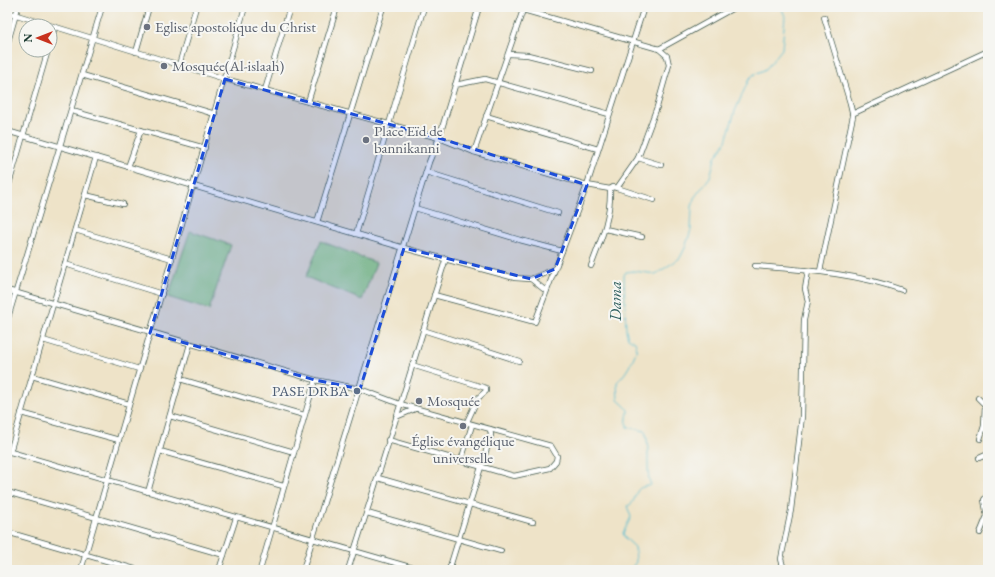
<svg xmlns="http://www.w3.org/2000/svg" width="995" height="577" font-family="'EB Garamond',serif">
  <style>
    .green { fill: #a3d889; stroke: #618a5e }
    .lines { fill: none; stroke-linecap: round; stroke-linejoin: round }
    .stream { stroke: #55bdd2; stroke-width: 1 }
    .minor-casing { stroke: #3e564a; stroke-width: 6 }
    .minor { stroke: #fff; stroke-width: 4.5 }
    .marked { fill: #1d4ed8; fill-opacity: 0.2; stroke: #1d4ed8; stroke-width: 3; stroke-dasharray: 8 5; stroke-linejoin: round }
    .worship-dot { fill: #6b7280; stroke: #f6f6f2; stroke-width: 1.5 }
    .service-dot { fill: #5c6f8a; stroke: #f6f6f2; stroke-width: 1.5 }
    .labels { text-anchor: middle; stroke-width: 4; stroke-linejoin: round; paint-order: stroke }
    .worship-label { font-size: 15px; fill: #5b616d; stroke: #f6f6f2; text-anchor: start }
    .service-label { font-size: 15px; fill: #4e5e75; stroke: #f6f6f2; text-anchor: end }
    .water-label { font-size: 16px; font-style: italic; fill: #2c5d5c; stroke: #f6f6f2 }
  </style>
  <rect width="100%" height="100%" fill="#f6f6f2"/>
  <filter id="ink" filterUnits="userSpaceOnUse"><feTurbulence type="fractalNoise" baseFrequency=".025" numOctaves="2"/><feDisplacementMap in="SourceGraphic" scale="8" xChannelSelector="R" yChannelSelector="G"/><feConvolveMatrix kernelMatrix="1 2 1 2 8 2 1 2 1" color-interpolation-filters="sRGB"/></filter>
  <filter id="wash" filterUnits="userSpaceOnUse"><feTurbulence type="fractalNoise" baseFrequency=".012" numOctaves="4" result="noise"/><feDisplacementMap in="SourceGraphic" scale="16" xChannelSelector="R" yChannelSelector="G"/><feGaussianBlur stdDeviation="0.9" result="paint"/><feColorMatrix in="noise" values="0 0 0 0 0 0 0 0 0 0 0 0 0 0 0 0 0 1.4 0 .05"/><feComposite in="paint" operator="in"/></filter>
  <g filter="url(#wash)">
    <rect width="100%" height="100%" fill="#eee3c8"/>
    <!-- green -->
    <g class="green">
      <path d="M190 231 231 245 209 310 168 297Z"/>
      <path d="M321 241 376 263 362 300 306 277Z"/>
    </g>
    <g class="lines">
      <!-- stream -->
      <path class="stream" d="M630 570 636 562 635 547 625 538 623 533 631 517 627 506C635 504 634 496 638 490 641 486 647 487 651 485 645 474 651 449 645 431L627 427C625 409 635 414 618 400L617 382C627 373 632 362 637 349L635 342 628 338 626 330 624 275 626 272 634 271 656 274 680 258 685 248 691 230 692 207 694 198 710 177 715 158 726 141 735 111 749 79 753 75 766 69 782 49 785 16 781 7"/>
    </g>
  </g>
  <g filter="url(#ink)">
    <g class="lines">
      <!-- minor casing -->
      <g class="minor-casing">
        <g id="minor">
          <path d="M513 7 659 49 735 7"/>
          <path d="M7 12 225 79 439 138 474 152 587 185 610 189 613 187 617 188 654 200"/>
          <path d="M50 43 55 27"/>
          <path d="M7 45 18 7"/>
          <path d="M136 52 149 7"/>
          <path d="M509 54 528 55 592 71"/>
          <path d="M179 65 196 7"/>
          <path d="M82 75 215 114"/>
          <path d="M455 85 485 79 609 114"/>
          <path d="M265 90 290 7"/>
          <path d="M308 102 337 7"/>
          <path d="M72 111 205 148"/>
          <path d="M852 114 988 51"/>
          <path d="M486 116 598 149"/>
          <path d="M7 131 404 248 515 278 531 279 546 291"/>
          <path d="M474 152 524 7"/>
          <path d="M638 158 661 165"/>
          <path d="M128 167 141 130"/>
          <path d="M426 172 558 213"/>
          <path d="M617 188 638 158 657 107 669 65 667 56 659 49"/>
          <path d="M7 191 48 50"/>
          <path d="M85 195 123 204"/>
          <path d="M415 208 520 240 562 251"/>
          <path d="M317 222 383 7"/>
          <path d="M605 229 642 237"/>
          <path d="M75 230 172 259"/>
          <path d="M356 234 424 7"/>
          <path d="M65 264 162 294"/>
          <path d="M591 266C601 240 611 217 610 189"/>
          <path d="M755 266C805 270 855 273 902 290"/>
          <path d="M820 271 853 116 850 103 824 17"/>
          <path d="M531 279 555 269"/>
          <path d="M7 290 315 380 360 389 400 404 551 446 557 456 556 461 550 468 514 476 388 440"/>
          <path d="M434 295 535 322 587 185 644 7"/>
          <path d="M7 321 102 7"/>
          <path d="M423 330 519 361"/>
          <path d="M43 340 139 369"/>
          <path d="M412 365 486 388V391L478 398 466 424"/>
          <path d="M32 376 129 404"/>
          <path d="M180 379 304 415"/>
          <path d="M978 398 987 407"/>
          <path d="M21 413 119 440"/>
          <path d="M170 416 294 452"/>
          <path d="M396 417 415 409"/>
          <path d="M980 439 984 426 985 405"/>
          <path d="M7 451 420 570"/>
          <path d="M160 451 283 486"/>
          <path d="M10 452 96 157"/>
          <path d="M979 458 988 454"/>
          <path d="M461 461 472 425"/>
          <path d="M378 478 533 522"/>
          <path d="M7 492 224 555"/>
          <path d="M148 492 190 344"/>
          <path d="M367 513 501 551"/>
          <path d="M7 532 138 570"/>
          <path d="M980 533 987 516 984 500 988 494"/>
          <path d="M81 570 245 7"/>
          <path d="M219 570 236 518"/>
          <path d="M260 570 315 380"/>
          <path d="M303 570 429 162 439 138 479 7"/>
          <path d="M348 570C382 466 413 362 446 258"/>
          <path d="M449 570 491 435 490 429"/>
          <path d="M784 570 781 559 791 510 802 416 804 320 808 301 805 289 808 271"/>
        </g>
      </g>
      <!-- minor -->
      <use href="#minor" class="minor"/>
    </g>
  </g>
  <!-- marked area -->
  <path class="marked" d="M225 79 439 138 587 185 555 269 531 279 404 248 360 389 315 380 150 333Z"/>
  <!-- markers -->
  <g class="worship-dot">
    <circle cx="147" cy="27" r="4"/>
    <circle cx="164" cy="66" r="4"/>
    <circle cx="366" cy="140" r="4"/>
    <circle cx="419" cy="401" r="4"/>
    <circle cx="463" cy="426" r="4"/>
  </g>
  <circle class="service-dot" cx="357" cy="391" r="4"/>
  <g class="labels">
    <!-- worship labels -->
    <g class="worship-label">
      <text x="155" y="32">Eglise apostolique du Christ</text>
      <text x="172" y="71">Mosquée(Al-islaah)</text>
      <text x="374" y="136">Place Eïd de<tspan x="374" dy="17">bannikanni</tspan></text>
      <text x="427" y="406">Mosquée</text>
      <text x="463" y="446" text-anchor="middle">Église évangélique<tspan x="463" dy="17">universelle</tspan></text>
    </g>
    <!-- service labels -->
    <g class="service-label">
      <text x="349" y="396">PASE DRBA</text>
    </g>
    <!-- water labels -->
    <g class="water-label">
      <text transform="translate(615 301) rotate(-90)" y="6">Dama</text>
    </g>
  </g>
  <!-- margin -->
  <rect width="995" height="577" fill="none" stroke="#f6f6f2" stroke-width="24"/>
  <!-- north arrow -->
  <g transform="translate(38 38) rotate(270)"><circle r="19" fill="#f6f6f2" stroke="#a0aca6"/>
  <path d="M0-3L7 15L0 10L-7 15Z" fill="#c8321e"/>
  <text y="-6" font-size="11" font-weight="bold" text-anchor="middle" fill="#1f3d34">N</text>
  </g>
</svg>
